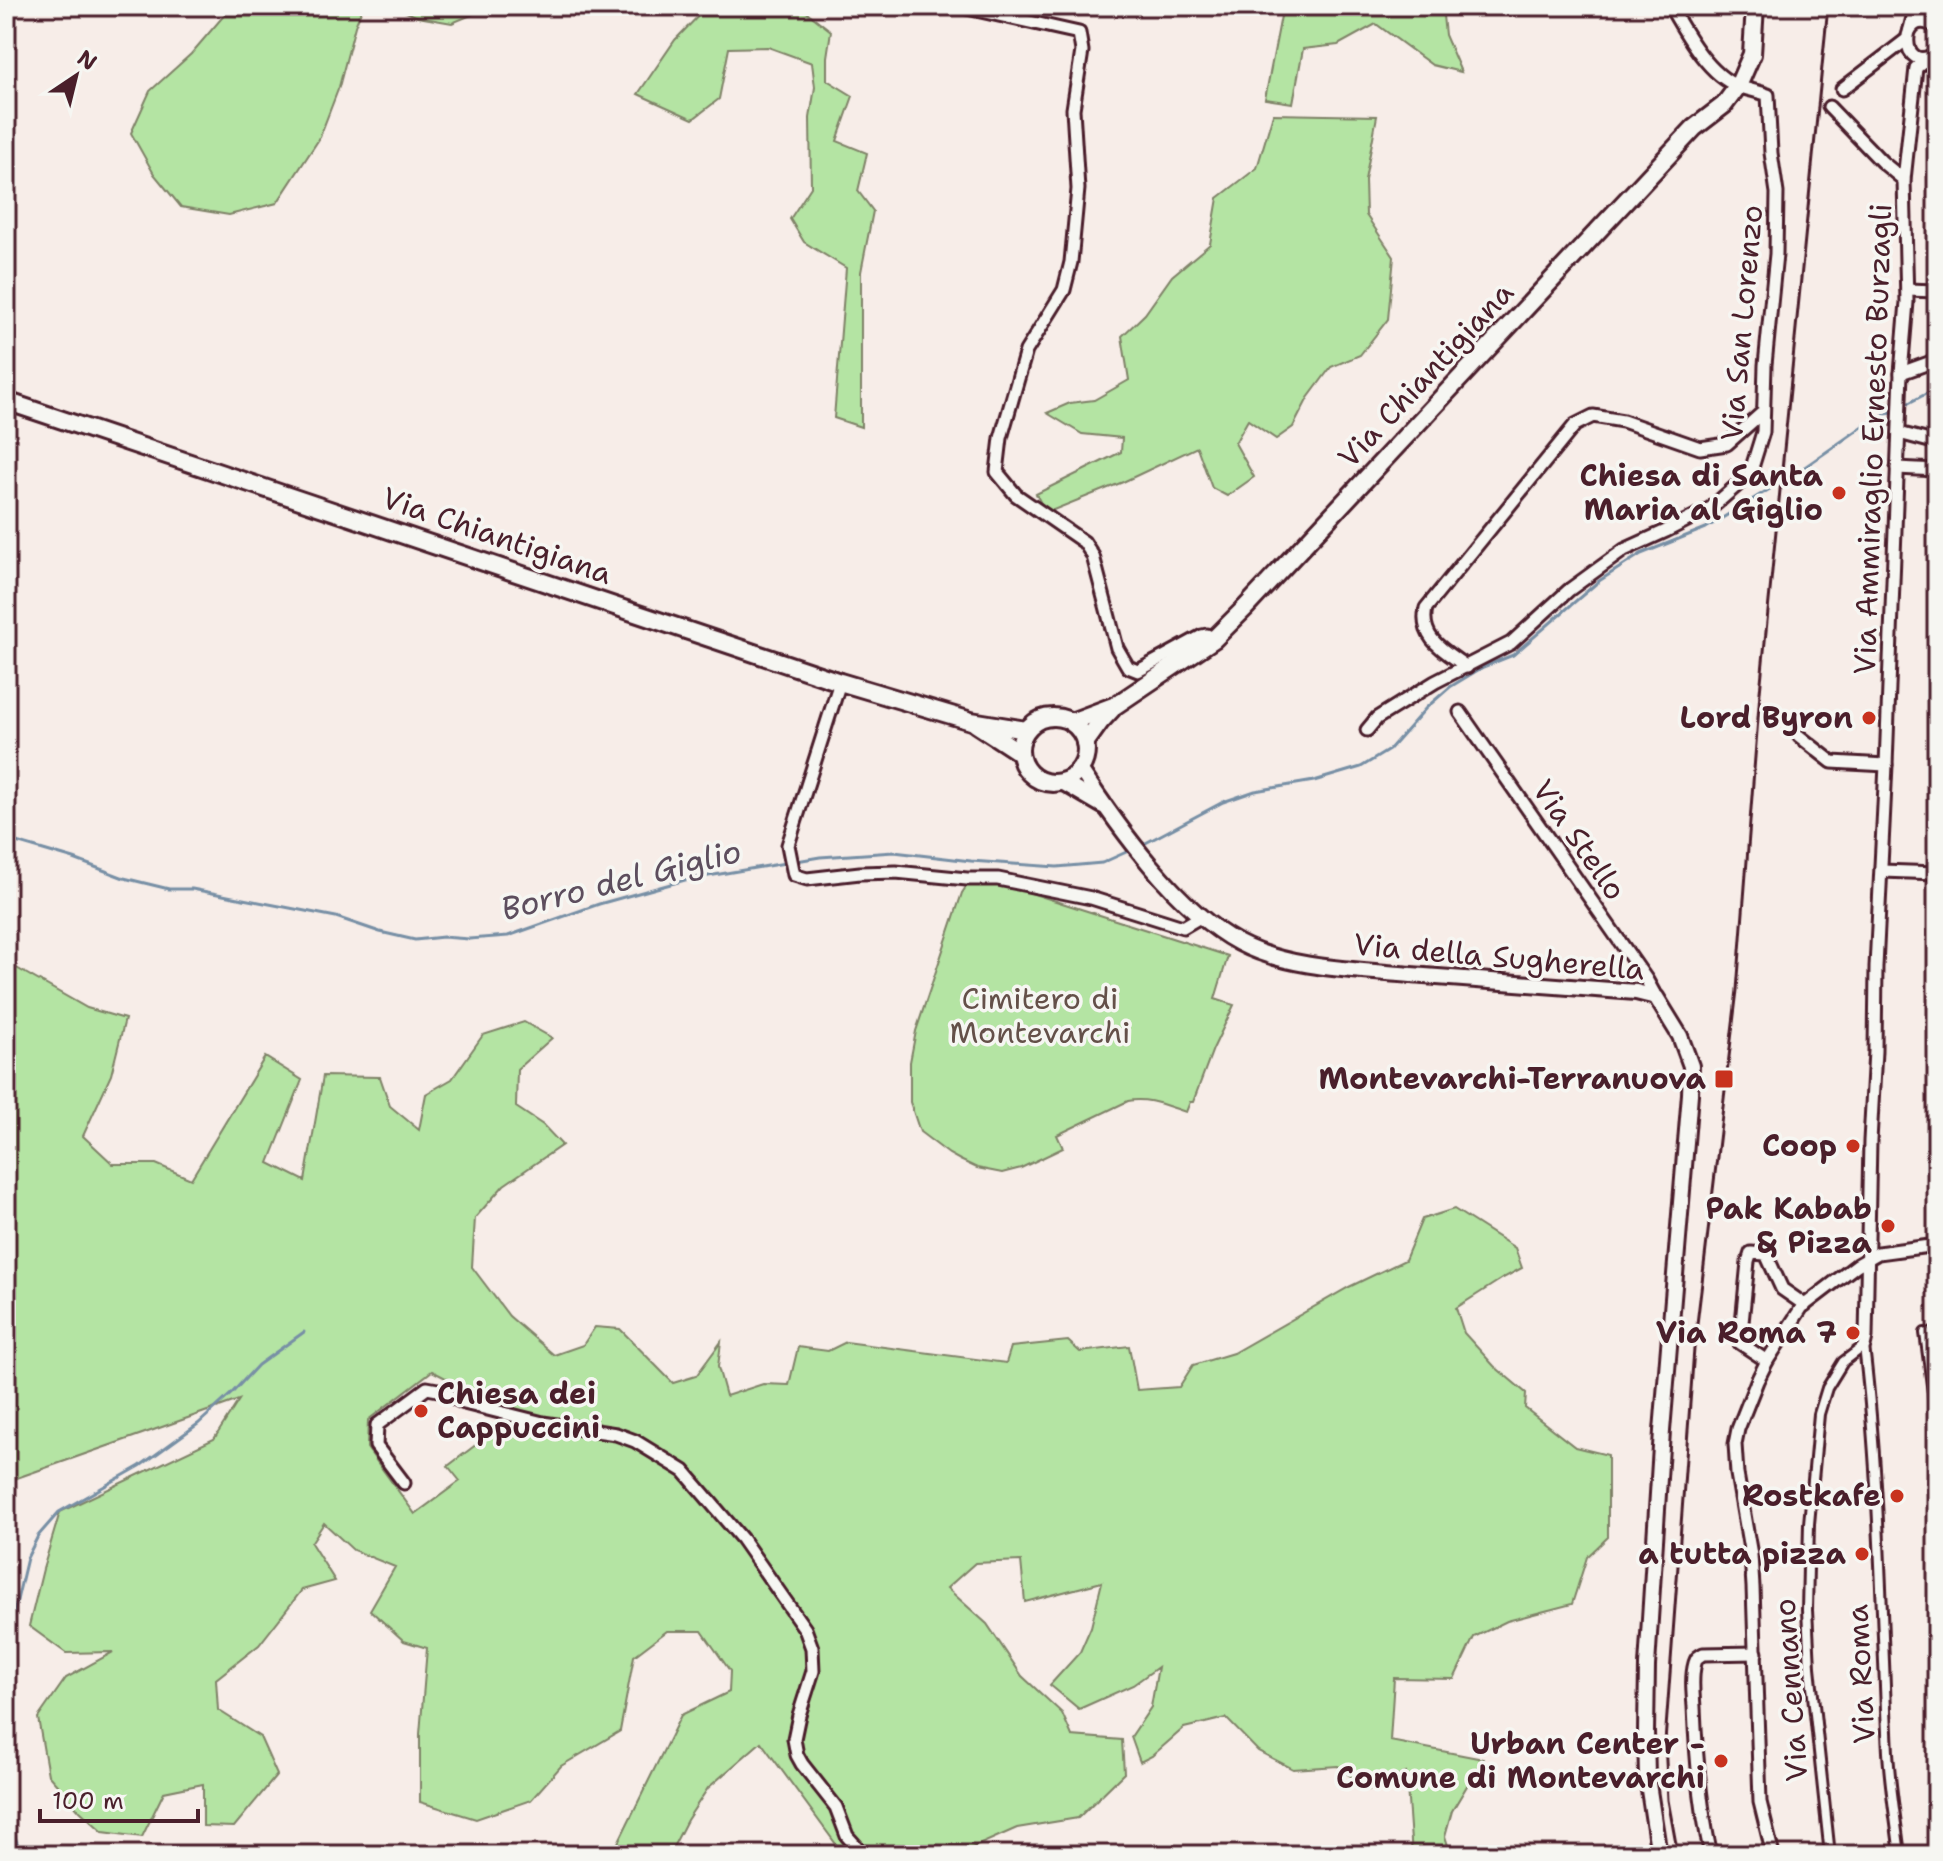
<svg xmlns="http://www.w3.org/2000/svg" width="1943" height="1861" font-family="'Shantell Sans',sans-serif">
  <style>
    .green { fill: #b4e4a3; stroke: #7f8267; stroke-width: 2; fill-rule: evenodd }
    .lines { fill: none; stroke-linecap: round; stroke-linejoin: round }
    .stream { stroke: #778fa5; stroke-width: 3 }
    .pedestrian-casing { stroke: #4a1f2b; stroke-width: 14 }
    .minor-casing { stroke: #4a1f2b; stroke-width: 17 }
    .tertiary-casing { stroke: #4a1f2b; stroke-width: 20 }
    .primary-casing { stroke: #4a1f2b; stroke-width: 22 }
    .pedestrian { stroke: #f6f6f2; stroke-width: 8 }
    .minor { stroke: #f6f6f2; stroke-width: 11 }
    .tertiary { stroke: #f6f6f2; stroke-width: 14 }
    .primary { stroke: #f6f6f2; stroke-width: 16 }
    .rail { stroke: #4a1f2b; stroke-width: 3 }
    .poi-dot { fill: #c8321e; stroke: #f6f6f2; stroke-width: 3 }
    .labels { text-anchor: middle; stroke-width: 7; stroke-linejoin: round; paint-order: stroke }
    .street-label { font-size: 30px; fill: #4a1f2b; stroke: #f6f6f2 }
    .poi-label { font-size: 30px; font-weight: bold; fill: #4a1f2b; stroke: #f6f6f2; text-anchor: end }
    .park-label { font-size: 30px; fill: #645049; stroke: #f6f6f2 }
    .water-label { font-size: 32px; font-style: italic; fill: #5d4e5e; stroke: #f6f6f2 }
  </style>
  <rect width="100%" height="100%" fill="#f7ede8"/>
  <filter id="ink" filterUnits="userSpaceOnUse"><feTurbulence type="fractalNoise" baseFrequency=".0125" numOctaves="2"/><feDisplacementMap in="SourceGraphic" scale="16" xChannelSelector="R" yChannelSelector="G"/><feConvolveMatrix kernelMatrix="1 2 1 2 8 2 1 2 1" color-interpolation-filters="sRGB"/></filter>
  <g filter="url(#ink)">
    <!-- green -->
    <g class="green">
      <path d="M232 6H363L355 26 339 87 319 139 277 203 229 215 181 207 154 174 131 133 150 91 191 54Z"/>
      <path d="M392 6H493L452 23 418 17Z"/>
      <path d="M708 6H799L831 31 827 57V80L853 96 837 141 867 153 858 191 873 211 861 272V427L834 418 846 268 804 242 790 219 811 187 810 118 815 87 812 63 768 47 729 48 719 99 693 119 638 94 675 40Z"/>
      <path d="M1271 6H1442L1445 35 1461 72 1432 65 1376 24 1338 45 1303 49 1293 103 1265 99 1281 16Z"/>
      <path d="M1273 114 1377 116 1365 180 1366 215 1394 257 1388 319 1360 355 1331 367 1308 398 1293 427 1276 439 1248 420 1235 443 1254 477 1227 496 1212 488 1197 447 1123 482 1046 513 1036 494 1121 452 1122 438 1082 434 1047 413 1070 403 1094 400 1129 380 1122 336 1145 314 1172 276 1210 244 1218 198 1257 168Z"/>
      <path d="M990 883 1012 887 1228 956 1215 999 1234 1005 1213 1049 1193 1102H1190L1186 1112C1166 1106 1149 1097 1128 1101L1057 1135 1063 1148 1021 1168 1002 1173 977 1168 960 1160 949 1154 920 1132 910 1102V1062L916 1031 962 893 968 884Z"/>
      <path d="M6 962 87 1008 125 1019 111 1075 83 1136 113 1164H156L191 1179 265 1057 302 1080 269 1163 305 1181 323 1076 380 1077 390 1106 419 1130 426 1094 452 1079 483 1035 524 1022 552 1038 517 1069 516 1107 543 1125 562 1145 504 1185 475 1218 472 1267 509 1316 554 1355 583 1345 595 1327 620 1329 673 1383 696 1376 721 1342 718 1367 726 1396 763 1384 789 1385 798 1347 828 1351 846 1342 1006 1363 1011 1347 1068 1341 1080 1352 1129 1346 1137 1390 1179 1387 1193 1365 1233 1353 1349 1287 1405 1260 1422 1219 1454 1209 1515 1248 1522 1268 1503 1278 1456 1308 1464 1333 1494 1366 1526 1393 1525 1408 1575 1447 1608 1455V1537L1587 1557 1572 1604 1507 1621 1474 1637 1454 1679 1394 1678 1390 1741 1483 1759 1452 1811 1445 1836 1451 1855H1412L1406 1773 1368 1790 1338 1766 1293 1769 1258 1751 1226 1718 1184 1728 1152 1756 1140 1762 1131 1737 1151 1707 1158 1667 1133 1685 1079 1709 1050 1685 1080 1652 1091 1627 1102 1582 1025 1602 1021 1561 975 1563 947 1588 987 1624 1022 1676 1062 1713 1072 1736 1122 1740 1124 1773 1078 1818 1017 1828 956 1855H844L761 1742 708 1788 687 1820 669 1855H612L681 1715 729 1692 730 1671 702 1631H667L634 1656 620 1731 561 1766 531 1800 476 1819 420 1802V1734L427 1648 404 1641 370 1610 395 1567 353 1550 324 1523 311 1543 335 1581 302 1590 259 1645 216 1679 218 1710 260 1737 277 1775 234 1827 203 1826V1784L164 1792 142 1837 103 1832 80 1811 48 1775 38 1718 66 1678 113 1652 66 1653 29 1626 43 1569 60 1512 214 1439 239 1400 11 1480 6 1476ZM432 1371 473 1392 489 1406 547 1420 540 1433 506 1422 448 1466 460 1481 415 1514 367 1448 368 1420Z"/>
    </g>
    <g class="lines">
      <!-- stream -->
      <g class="stream">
        <path d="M1905 405 1937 388"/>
        <path d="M6 839 74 859 124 878 169 889H192L336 917 380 932 415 940 443 937 469 939 508 936 599 904 685 880 820 857 894 852 971 861 1057 867 1102 863 1133 849"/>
        <path d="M1140 846 1223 802 1255 791 1314 781 1361 767 1389 750 1426 708 1450 687 1483 667 1513 655 1599 581 1641 554 1706 528 1799 471 1865 425 1895 410"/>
        <path d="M6 1658 9 1634 27 1558 38 1536 59 1512 140 1466 198 1424 232 1393 258 1365 304 1332"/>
        <path d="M6 1809 21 1855"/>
      </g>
      <!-- pedestrian casing -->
      <g class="pedestrian-casing">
        <g id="pedestrian">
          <path d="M1937 1335 1925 1333 1937 1422"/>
          <path d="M1864 1346C1880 1481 1881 1617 1888 1752 1890 1787 1896 1821 1900 1855"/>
          <path d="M1830 1855 1810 1667 1807 1610 1809 1524 1819 1414 1827 1388 1843 1362 1864 1346"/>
        </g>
      </g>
      <!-- minor casing -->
      <g class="minor-casing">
        <g id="minor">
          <path d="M958 6 1079 33 1082 51 1073 109 1078 189 1071 262 1064 290 1026 351 1001 438 997 472 1016 495 1084 542 1093 556 1117 648 1128 667 1138 671 1202 636 1207 635 1214 639"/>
          <path d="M1937 28C1897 1 1899 81 1937 52"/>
          <path d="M1910 29 1916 6"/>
          <path d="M1842 89 1906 40"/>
          <path d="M1829 107 1882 162 1904 180"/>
          <path d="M1907 290 1937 291"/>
          <path d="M1901 373 1937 360"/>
          <path d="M1899 433 1937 443"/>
          <path d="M1897 468 1937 470"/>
          <path d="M1467 667C1445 651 1419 639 1426 608L1575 425 1593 416 1623 421 1700 448 1727 444 1763 412"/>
          <path d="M840 682 788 845 794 875 807 879 860 873 896 872 967 879H998L1091 898 1183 927 1200 917"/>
          <path d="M1460 712 1646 979 1656 997"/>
          <path d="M1367 730 1377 718 1435 682 1511 643 1569 590 1624 550 1666 531 1711 508 1750 474 1763 432 1765 365 1776 254 1777 193 1771 153 1768 95C1758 91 1748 90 1738 86 1708 75 1685 32 1670 6"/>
          <path d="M1799 736 1832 762 1886 765"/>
          <path d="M1882 871 1937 873"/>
          <path d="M1864 1346 1866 1337 1870 1141 1875 1051 1876 967 1886 765 1901 373 1907 302 1904 180 1916 68 1928 58"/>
          <path d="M1767 1361 1740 1343 1748 1262 1751 1253 1766 1254 1782 1289 1805 1305"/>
          <path d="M404 1483 376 1446 377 1425 427 1388 438 1390 464 1403 543 1423 616 1434 635 1441 684 1471 742 1539 805 1629 812 1648 813 1671 799 1715 794 1739 797 1755 802 1764 836 1807 847 1836 864 1855"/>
          <path d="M1711 1855C1700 1807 1696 1756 1694 1707 1693 1693 1691 1677 1695 1663 1697 1657 1697 1658 1703 1654L1756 1653"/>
          <path d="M1773 1855 1760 1802 1753 1587 1751 1555 1737 1474 1735 1444 1738 1429 1757 1381 1767 1361 1802 1307 1857 1265 1878 1253 1937 1245"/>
        </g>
      </g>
      <!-- tertiary casing -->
      <g class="tertiary-casing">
        <g id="tertiary">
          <path d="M1080 769C1118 827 1177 910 1239 943 1288 969 1356 970 1411 975 1486 981 1561 987 1636 992L1656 997 1680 1036 1691 1066 1690 1094 1662 1431 1647 1666 1646 1732 1647 1777 1659 1855"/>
          <path d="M1062 782 1103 806"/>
        </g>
      </g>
      <!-- primary casing -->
      <g class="primary-casing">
        <g id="primary">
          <path d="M6 401 840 682 971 721 1026 730"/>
          <circle cx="1053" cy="750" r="33"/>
          <path d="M1071 722 1116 705 1214 639 1245 608 1694 128 1724 105 1738 86 1752 54 1755 6"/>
          <path d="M976 724 1019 752"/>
          <path d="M1085 743 1100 722 1112 709"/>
        </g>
      </g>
      <!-- pedestrian -->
      <use href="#pedestrian" class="pedestrian"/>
      <!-- minor -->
      <use href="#minor" class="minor"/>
      <!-- tertiary -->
      <use href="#tertiary" class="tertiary"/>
      <!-- primary -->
      <use href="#primary" class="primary"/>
      <!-- rail -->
      <path class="rail" d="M1678 1855 1668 1800 1665 1742 1694 1349 1737 990 1760 692 1828 6"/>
    </g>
  </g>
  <!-- markers -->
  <g class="poi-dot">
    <circle cx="1839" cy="493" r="8"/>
    <circle cx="1869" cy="718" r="8"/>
    <rect x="1714" y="1069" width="20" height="20" rx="4"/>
    <circle cx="1853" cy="1146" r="8"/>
    <circle cx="1888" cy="1226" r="8"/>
    <circle cx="1853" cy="1333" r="8"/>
    <circle cx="421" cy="1411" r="8"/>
    <circle cx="1897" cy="1496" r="8"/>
    <circle cx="1862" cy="1554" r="8"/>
    <circle cx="1721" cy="1761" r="8"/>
  </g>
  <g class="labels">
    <!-- street labels -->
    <g class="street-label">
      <text transform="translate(1742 323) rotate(-85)" y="10">Via San Lorenzo</text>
      <text transform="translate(1426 375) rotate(-47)" y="10">Via Chiantigiana</text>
      <text transform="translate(1873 439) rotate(-88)" y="10">Via Ammiraglio Ernesto Burzagli</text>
      <text transform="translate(497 536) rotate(19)" y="10">Via Chiantigiana</text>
      <text transform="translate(1579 840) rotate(55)" y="10">Via Stello</text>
      <text transform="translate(1499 957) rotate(5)" y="10">Via della Sugherella</text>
      <text transform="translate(1861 1674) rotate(-93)" y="10">Via Roma</text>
      <text transform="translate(1791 1690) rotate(-94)" y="10">Via Cennano</text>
    </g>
    <!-- poi labels -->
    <g class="poi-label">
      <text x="1823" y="486">Chiesa di Santa<tspan x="1823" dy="34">Maria al Giglio</tspan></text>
      <text x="1853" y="728">Lord Byron</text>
      <text x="1706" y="1089">Montevarchi-Terranuova</text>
      <text x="1837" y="1156">Coop</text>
      <text x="1872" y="1219">Pak Kabab<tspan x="1872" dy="34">&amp; Pizza</tspan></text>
      <text x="1837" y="1343">Via Roma 7</text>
      <text x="437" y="1404" text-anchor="start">Chiesa dei<tspan x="437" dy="34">Cappuccini</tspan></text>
      <text x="1881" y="1506">Rostkafe</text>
      <text x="1846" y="1564">a tutta pizza</text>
      <text x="1705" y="1754">Urban Center -<tspan x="1705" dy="34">Comune di Montevarchi</tspan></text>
    </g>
    <!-- park labels -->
    <g class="park-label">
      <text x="1040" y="1009">Cimitero di<tspan x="1040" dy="34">Montevarchi</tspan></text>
    </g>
    <!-- water labels -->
    <g class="water-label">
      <text transform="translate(621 880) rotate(-14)" y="11">Borro del Giglio</text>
    </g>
  </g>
  <!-- margin -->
  <rect width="1943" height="1861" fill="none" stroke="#f6f6f2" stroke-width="32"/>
  <rect x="16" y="16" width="1911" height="1829" fill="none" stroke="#4a1f2b" stroke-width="3" filter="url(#ink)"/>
  <!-- north arrow -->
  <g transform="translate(76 76) rotate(35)" stroke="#f6f6f2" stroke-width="6" paint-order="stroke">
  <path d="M0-6L14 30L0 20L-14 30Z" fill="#4a1f2b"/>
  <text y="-12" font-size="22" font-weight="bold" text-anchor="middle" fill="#4a1f2b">N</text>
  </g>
  <!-- scale -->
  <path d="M40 1809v12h158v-12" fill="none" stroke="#4a1f2b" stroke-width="4"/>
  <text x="52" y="1809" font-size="24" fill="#4a1f2b" stroke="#f6f6f2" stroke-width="6" paint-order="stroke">100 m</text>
</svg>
